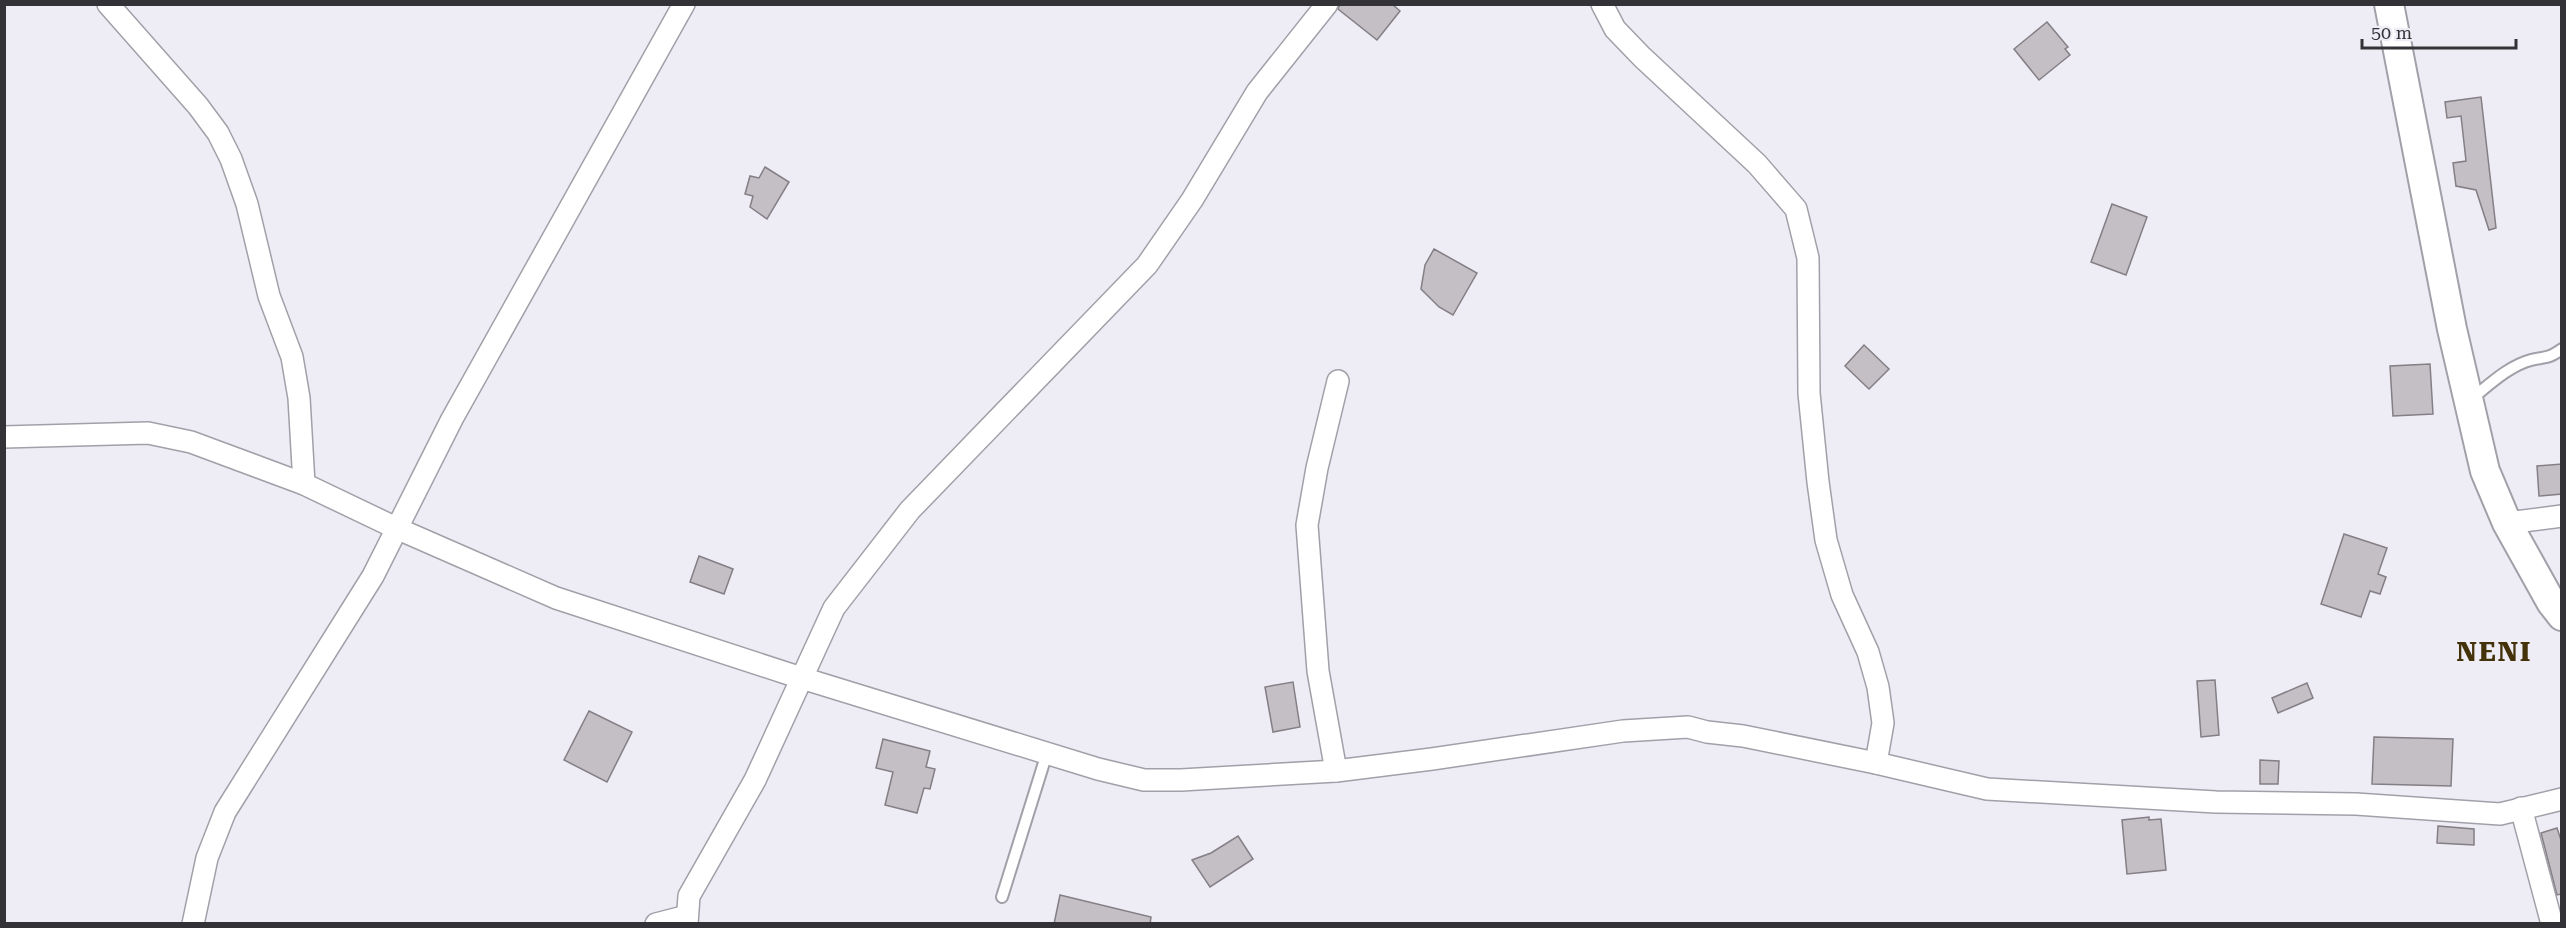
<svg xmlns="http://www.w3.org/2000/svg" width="2566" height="928" font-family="'Roboto Serif',serif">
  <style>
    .building { fill: #c4bec5; stroke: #847e85; stroke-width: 1.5 }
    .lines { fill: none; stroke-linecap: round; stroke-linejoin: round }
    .service-casing { stroke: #a1a0a8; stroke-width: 14 }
    .minor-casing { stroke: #a1a0a8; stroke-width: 24 }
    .secondary-casing { stroke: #a1a0a8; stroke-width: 32 }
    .service { stroke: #fff; stroke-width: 10 }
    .minor { stroke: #fff; stroke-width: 21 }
    .secondary { stroke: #fff; stroke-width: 28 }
    .labels { text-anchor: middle; stroke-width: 4.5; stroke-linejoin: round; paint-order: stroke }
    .district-label { font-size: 27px; font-weight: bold; letter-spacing: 1.5px; fill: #44330a; stroke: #eeedf6 }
  </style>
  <rect width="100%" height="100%" fill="#eeedf6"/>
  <!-- building -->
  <g class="building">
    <path d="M1340 4H1392L1400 11 1377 40 1338 9Z"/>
    <path d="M2047 22 2068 47 2065 49 2070 55 2039 80 2014 49Z"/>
    <path d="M2481 97 2496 228 2489 230 2476 190 2456 186 2453 163 2466 161 2461 116 2447 118 2445 102Z"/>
    <path d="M765 167 789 182 767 219 750 207 753 196 745 194 750 176 759 178Z"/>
    <path d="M2112 204 2147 217 2126 275 2091 262Z"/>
    <path d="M1434 249 1477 273 1453 315 1439 307 1421 289 1425 265Z"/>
    <path d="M1864 345 1889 369 1869 389 1845 366Z"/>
    <path d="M2430 364 2433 414 2393 416 2390 366Z"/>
    <path d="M2562 464V494L2539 496 2537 466Z"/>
    <path d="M2344 534 2387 548 2378 574 2386 577 2380 594 2370 591 2361 617 2321 604Z"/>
    <path d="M699 556 733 569 724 594 690 582Z"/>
    <path d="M2215 680 2219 735 2201 737 2197 681Z"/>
    <path d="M1293 682 1300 727 1273 732 1265 687Z"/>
    <path d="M2307 683 2313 698 2278 713 2272 698Z"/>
    <path d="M589 711 632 732 607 782 564 760Z"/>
    <path d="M2374 737 2453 739 2451 786 2372 784Z"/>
    <path d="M883 739 930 751 926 767 935 769 930 789 924 788 917 813 885 805 893 772 876 768Z"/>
    <path d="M2260 760 2279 761 2278 784H2260Z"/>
    <path d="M2149 817V820L2161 819 2166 870 2127 874 2122 820Z"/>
    <path d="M2438 826 2474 829V845L2437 843Z"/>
    <path d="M2557 828 2562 843V894L2557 895 2541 833Z"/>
    <path d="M1238 836 1253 859 1210 887 1192 860 1211 853Z"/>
    <path d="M1060 895 1151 917 1150 924H1054Z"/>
  </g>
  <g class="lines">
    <!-- service casing -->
    <g class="service-casing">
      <g id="service">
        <path d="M2470 400C2488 386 2508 366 2531 360 2547 356 2546 360 2562 349"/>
        <path d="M1002 897 1047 753"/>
      </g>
    </g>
    <!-- minor casing -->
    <g class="minor-casing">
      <g id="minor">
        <path d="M108 4 198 106 218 133 231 159 247 204 269 296 292 357 299 398 304 484"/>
        <path d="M1602 4 1615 29 1642 57 1757 164 1796 209 1808 258 1809 393 1818 482 1826 540 1842 595 1868 652 1878 687 1883 723 1876 763"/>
        <path d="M4 437 148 433 191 442 304 484 396 528 556 598 792 675 1098 769 1144 780H1181L1336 771 1432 759 1623 731 1688 727 1707 732 1743 736 1876 763 1987 789 2216 802 2356 804 2500 814 2562 799"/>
        <path d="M2507 523 2562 516"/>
        <path d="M1336 771 1318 671 1307 525 1317 468 1338 381"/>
        <path d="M2521 808 2552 924"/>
        <path d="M193 924 207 858 225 812 373 576 452 419 684 4"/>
        <path d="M656 924 687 916"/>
        <path d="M687 924 689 896 755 780 834 608 910 510 1147 265 1192 200 1257 92 1327 4"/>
      </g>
    </g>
    <!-- secondary casing -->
    <g class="secondary-casing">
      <path id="secondary" d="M2389 4 2452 329 2485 471 2507 523 2551 602 2562 616"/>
    </g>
    <!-- service -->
    <use href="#service" class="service"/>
    <!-- minor -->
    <use href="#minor" class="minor"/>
    <!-- secondary -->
    <use href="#secondary" class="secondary"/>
  </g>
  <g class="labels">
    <!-- district labels -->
    <g class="district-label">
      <text x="2494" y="661">NENI</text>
    </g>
  </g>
  <!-- border -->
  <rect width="2566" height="928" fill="none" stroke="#333236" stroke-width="12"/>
  <!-- scale -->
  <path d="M2362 39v9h154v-9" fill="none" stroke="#333236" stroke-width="3"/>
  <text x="2371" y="39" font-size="18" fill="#333236" stroke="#eeedf6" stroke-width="4.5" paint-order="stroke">50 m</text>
</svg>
